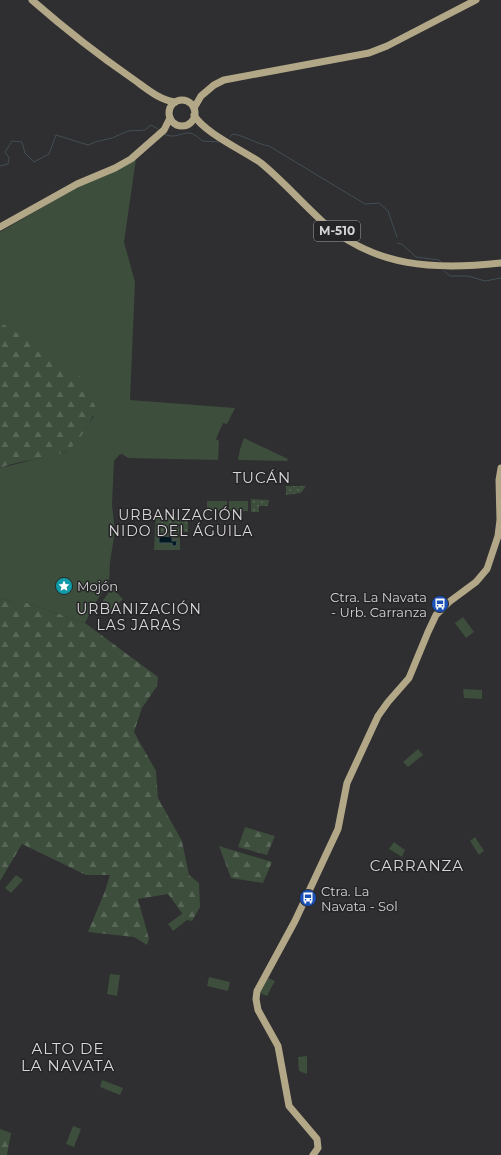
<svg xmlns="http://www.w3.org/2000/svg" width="501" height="1155" font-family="Montserrat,sans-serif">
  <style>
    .grass { fill: #3d4e3d }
    .forest { fill: url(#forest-firs) }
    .park { fill: url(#park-dots) }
    .water { fill: url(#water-waves); stroke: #415056 }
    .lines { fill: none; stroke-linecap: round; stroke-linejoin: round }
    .stream { stroke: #415056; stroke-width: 1 }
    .major { stroke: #b2a887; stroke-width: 7 }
    .labels { text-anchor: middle; stroke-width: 3; stroke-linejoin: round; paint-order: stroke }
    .shield { fill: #252426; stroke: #9f9ea0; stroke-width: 1 }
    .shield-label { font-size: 12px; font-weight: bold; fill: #d3d2d4 }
    .poi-label { font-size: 13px; fill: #d3d2d4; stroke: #252426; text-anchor: start }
    .neighbourhood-label { font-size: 14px; letter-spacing: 1px; fill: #d9d7da; stroke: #252426 }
    .quarter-label { font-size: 15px; letter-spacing: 1px; fill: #d9d7da; stroke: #252426 }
  </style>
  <defs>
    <pattern id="forest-firs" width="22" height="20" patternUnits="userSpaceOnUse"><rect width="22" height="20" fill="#3d4e3d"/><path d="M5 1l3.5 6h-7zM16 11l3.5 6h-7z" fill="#586758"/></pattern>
    <pattern id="park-dots" width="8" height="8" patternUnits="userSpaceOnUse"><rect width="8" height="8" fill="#3d4e3d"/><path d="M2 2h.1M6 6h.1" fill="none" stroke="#586758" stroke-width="1.8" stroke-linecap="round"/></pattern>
    <pattern id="water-waves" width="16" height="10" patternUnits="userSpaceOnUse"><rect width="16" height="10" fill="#021820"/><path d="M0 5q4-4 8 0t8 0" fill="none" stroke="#263940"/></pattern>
  </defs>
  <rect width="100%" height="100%" fill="#2f2e30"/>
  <!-- grass -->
  <g class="grass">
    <path d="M136 159 124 242 135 282 130 400 235 408 227 424 223 423 216 439 219 441 218 460 128 458 122 454 119 455 114 461 112 505 115 531 110 562 109 582 94 605 85 623 27 603H14L0 598V468L65 452 78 440 94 416 33 345 0 322V232L81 185Z"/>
    <path d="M244 438 288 459 287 461 238 460 240 449Z"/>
    <path d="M207 501H227V511L207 510Z"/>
    <rect x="229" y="501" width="19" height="10"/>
    <path d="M155 531 180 532V550H154Z"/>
    <path d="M112 588 123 599 109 613 99 606Z"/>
    <path d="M463 617 474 632 466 638 455 623Z"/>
    <path d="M463 689 482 690V699L464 698Z"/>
    <path d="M418 749 423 755 408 767 403 762Z"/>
    <path d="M475 837 484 851 479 855 470 841Z"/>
    <path d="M394 842 405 850 402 857 389 849Z"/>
    <path d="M16 875 23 880 11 893 5 888Z"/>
    <path d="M183 913 187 920 173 931 168 924Z"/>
    <path d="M110 974 120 975 117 996 107 994Z"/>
    <path d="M209 977 230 982 228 991 207 986Z"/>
    <path d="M268 978 275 981 267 996 260 993Z"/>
    <path d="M307 1056V1074L299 1071 298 1057Z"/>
    <path d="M102 1080 123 1088 120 1095 100 1087Z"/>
    <path d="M73 1126 81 1129 74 1147 66 1144Z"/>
  </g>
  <!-- forest -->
  <g class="forest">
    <path d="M0 322 78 373 96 408C92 421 76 448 64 452 43 460 20 460 0 468Z"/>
    <path d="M0 598 14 603H27L85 623 158 677 157 686 142 708 134 732 156 771 158 798 182 841 189 875 199 883 200 907 192 921 187 920 168 894 138 899 149 939 147 945 134 937 88 932 105 891 110 875H86L22 844 0 881Z"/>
    <path d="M245 827 275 836 267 855 238 847Z"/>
    <path d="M219 846 272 862 263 883 231 878Z"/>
    <path d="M0 1129 11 1133 7 1155H0Z"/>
  </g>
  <!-- park -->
  <g class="park">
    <path d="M286 486H306L301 493 286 495Z"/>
    <path d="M251 499 269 500 268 506H259V512H251Z"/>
    <path d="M156 518H188V532L155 531Z"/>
  </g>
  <!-- water -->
  <path class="water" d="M159 536 172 537V541H177L176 546H173L172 543H159Z"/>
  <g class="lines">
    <!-- stream -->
    <g class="stream">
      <path d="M164 134C181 142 185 123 202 141L219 142"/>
      <path d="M230 137 233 134C246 136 256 144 269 146L365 204 379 203 388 211 397 237"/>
      <path d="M0 166 8 164 9 158 5 152 12 141 22 142 25 153 34 162 49 154 56 135 88 145 95 142 112 138 128 131 145 130 151 125 158 129"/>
      <path d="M398 243 403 245 416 257 439 260 441 262"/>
      <path d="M444 271 450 276H468L485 281 501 278"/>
    </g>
    <!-- major -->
    <g class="major">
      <path d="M32 0C64 28 97 54 133 79 146 88 159 100 175 102"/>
      <circle cx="182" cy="113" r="13"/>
      <path d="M194 108 201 96 214 85 224 80 369 53 387 46 476 0"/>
      <path d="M194 115C203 132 244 151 261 163 283 181 302 203 323 222 376 268 435 270 501 263"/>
      <path d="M0 227 77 184 115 168 131 159 164 130 170 118"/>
      <path d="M313 1155 318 1148 317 1139 289 1106 278 1046 258 1010 256 999 257 991 295 921 338 829 347 783 378 716 388 702 409 678 428 632 436 615 449 602 476 582 487 569 498 536 500 520 499 480 501 468"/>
    </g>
  </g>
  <!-- icons -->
  <defs>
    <g id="sight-disc" transform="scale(0.9)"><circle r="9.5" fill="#0f9aa8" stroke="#252426"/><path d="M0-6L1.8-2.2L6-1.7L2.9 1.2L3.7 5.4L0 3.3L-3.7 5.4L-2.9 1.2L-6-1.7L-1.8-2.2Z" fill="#fff"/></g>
    <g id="bus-disc" transform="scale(0.9)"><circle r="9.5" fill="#1a4fb4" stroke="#252426"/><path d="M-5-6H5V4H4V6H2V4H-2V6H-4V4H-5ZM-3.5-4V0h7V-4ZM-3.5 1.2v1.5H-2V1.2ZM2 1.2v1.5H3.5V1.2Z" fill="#fff"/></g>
  </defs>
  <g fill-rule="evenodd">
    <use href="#sight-disc" x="64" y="586"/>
    <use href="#bus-disc" x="440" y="604"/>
    <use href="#bus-disc" x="308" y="898"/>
  </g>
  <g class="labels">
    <!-- shield labels -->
    <rect class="shield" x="314" y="221" width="46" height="20" rx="3"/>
    <g class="shield-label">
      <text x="337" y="235">M-510</text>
    </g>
    <!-- poi labels -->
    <g class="poi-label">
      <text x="77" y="591">Mojón</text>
      <text x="427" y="602" text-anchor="end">Ctra. La Navata<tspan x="427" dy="15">- Urb. Carranza</tspan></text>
      <text x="321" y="896">Ctra. La<tspan x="321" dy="15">Navata - Sol</tspan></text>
    </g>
    <!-- neighbourhood labels -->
    <g class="neighbourhood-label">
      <text x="181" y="520">URBANIZACIÓN<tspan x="181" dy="16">NIDO DEL ÁGUILA</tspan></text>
      <text x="139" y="614">URBANIZACIÓN<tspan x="139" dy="16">LAS JARAS</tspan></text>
    </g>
    <!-- quarter labels -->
    <g class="quarter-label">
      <text x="262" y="483">TUCÁN</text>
      <text x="417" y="871">CARRANZA</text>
      <text x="68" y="1054">ALTO DE<tspan x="68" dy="17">LA NAVATA</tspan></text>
    </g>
  </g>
</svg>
